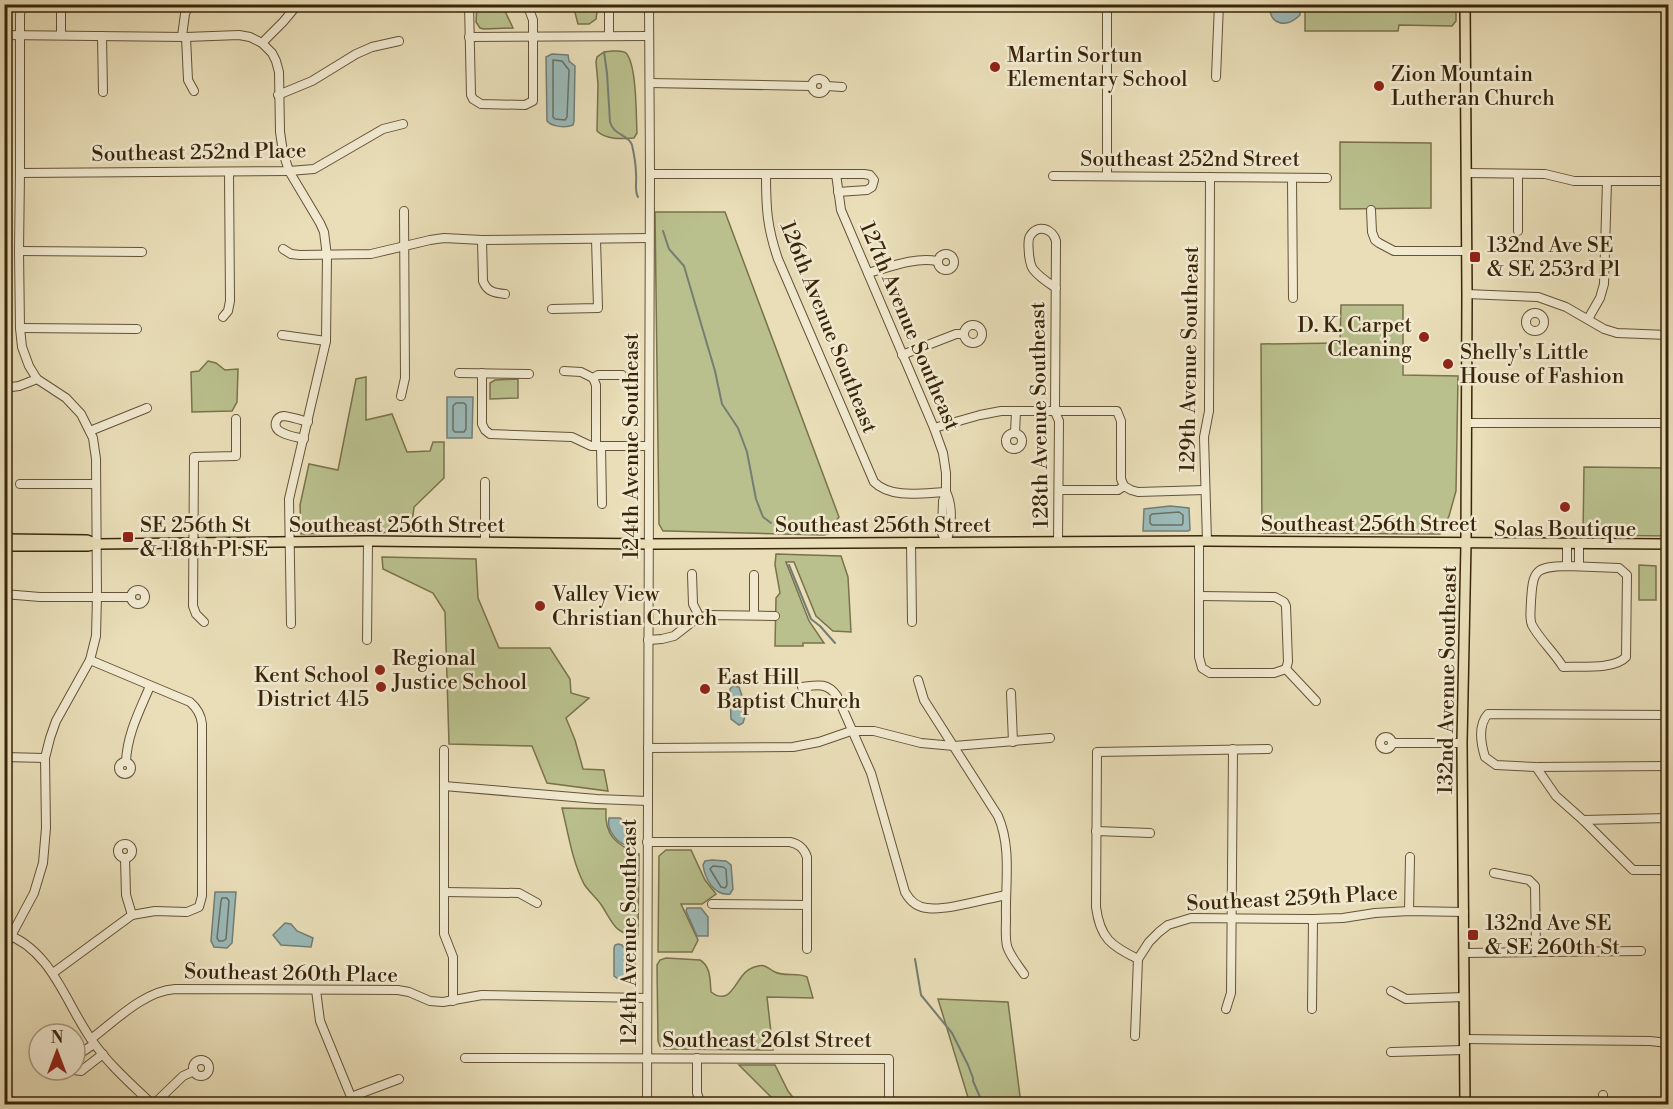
<svg xmlns="http://www.w3.org/2000/svg" width="1673" height="1109" font-family="'Libre Bodoni',serif">
  <style>
    .green { fill: #b9c08d; stroke: #79724c; stroke-width: 1.5 }
    .water { fill: #9bbab9; stroke: #747e73; stroke-width: 1.5 }
    .lines { fill: none; stroke-linecap: round; stroke-linejoin: round }
    .shore { stroke: #6a7062; stroke-width: 1.5 }
    .stream { stroke: #747e73; stroke-width: 2 }
    .minor-casing { stroke: #655336; stroke-width: 10 }
    .major-casing { stroke: #39250a; stroke-width: 12 }
    .minor { stroke: #f1ead1; stroke-width: 8 }
    .major { stroke: #e9deb8; stroke-width: 9 }
    .poi-dot { fill: #8f2418; stroke: #f1ead1; stroke-width: 2 }
    .labels { text-anchor: middle; stroke-width: 5; stroke-linejoin: round; paint-order: stroke }
    .poi-label { font-size: 21px; fill: #39250a; stroke: #f1ead1; text-anchor: start }
    .street-label { font-size: 21px; fill: #39250a; stroke: #f1ead1 }
  </style>
  <rect width="100%" height="100%" fill="#e9deb8"/>
  <filter id="stains"><feTurbulence type="fractalNoise" baseFrequency=".00333" numOctaves="4"/><feColorMatrix values="0 0 0 0 .2 0 0 0 0 .09 0 0 0 0 .02 0 0 0 .5 -.17"/></filter>
  <radialGradient id="worn" r=".72"><stop offset=".6" stop-color="#630" stop-opacity="0"/><stop offset="1" stop-color="#630" stop-opacity=".3"/></radialGradient>
  <!-- green -->
  <g class="green">
    <path d="M477 5H502L513 28 484 29 480 28 476 22Z"/>
    <path d="M573 5H598L596 19 589 24H578Z"/>
    <path d="M1305 5H1456V21L1452 26 1399 25 1398 31H1305Z"/>
    <path d="M612 51C616 51 622 50 626 53 637 65 636 116 637 133L634 138C622 139 606 140 597 131L598 84 596 62 597 57 604 52Z"/>
    <path d="M1340 142 1431 143V208L1340 209Z"/>
    <path d="M655 212H725L839 517 834 523 839 531 824 535 668 531H663L659 524Z"/>
    <path d="M1341 305H1403V375L1458 376 1456 491 1449 516 1440 534 1262 533 1261 344 1340 343Z"/>
    <path d="M208 361 216 363 225 370 238 369 237 402 232 411 192 412 191 372 199 371Z"/>
    <path d="M366 377V420L392 414 407 452 430 451 433 442H444V478L414 507 411 532 301 534 300 505 309 464 338 470 356 379Z"/>
    <path d="M518 379V398L490 399V383L495 380Z"/>
    <path d="M1584 467 1668 468V536L1583 535Z"/>
    <path d="M776 554 841 556 848 577 851 632 833 631 816 616 794 562H786L809 621 824 643H803V646H775L776 598 780 593 775 565Z"/>
    <path d="M382 557 476 559 478 598 499 648H550L570 679 571 693 589 698 566 718 575 740 583 769 604 770 608 791 547 783 532 746 449 744 445 612 433 593 383 569Z"/>
    <path d="M1639 565 1656 566V600H1639Z"/>
    <path d="M562 808 606 809C604 835 616 845 639 854L638 935C615 935 613 923 602 906 597 898 589 892 584 884 572 861 568 832 562 808Z"/>
    <path d="M666 850H691L705 880 716 894 702 904H681L698 940 692 952H658L659 856Z"/>
    <path d="M666 958 700 960C711 966 710 981 711 992 728 1005 734 986 742 976 746 971 752 967 758 966 766 964 768 969 775 972 785 977 797 972 807 977L813 998 767 997 773 1050 664 1049 660 1046 658 1041 657 965 660 960Z"/>
    <path d="M938 999 1008 1002 1021 1104H970Z"/>
    <path d="M739 1065H775L788 1091 798 1104H778Z"/>
  </g>
  <!-- water -->
  <g class="water">
    <path d="M1270 5H1300V15C1287 28 1269 26 1270 5Z"/>
    <path d="M552 54 568 55 569 61 575 66 574 121 573 125C566 128 552 127 547 121L546 57Z"/>
    <path d="M447 397H473L472 438H447Z"/>
    <path d="M1170 506 1189 508 1190 530 1188 531H1143L1144 509Z"/>
    <path d="M733 686 739 687C744 701 748 709 743 723L739 725 731 719 730 689Z"/>
    <path d="M609 818H620C630 826 637 833 631 846 619 846 606 831 609 818Z"/>
    <path d="M712 860 726 861 731 865 733 889 730 894C714 896 705 879 703 865L705 861Z"/>
    <path d="M215 892H236L232 943 227 948 214 947 211 941Z"/>
    <path d="M687 908H701L708 917V936H697L686 911Z"/>
    <path d="M285 923 291 924 297 931 313 938 311 947 281 945 273 935Z"/>
    <path d="M618 944 622 945 628 955 635 958V975L631 979 620 980 614 976V948L615 945Z"/>
  </g>
  <g class="lines">
    <!-- shore -->
    <g class="shore">
      <path d="M553 60 562 61 569 70 567 117 565 120 555 119 553 117Z"/>
      <path d="M456 403H464L466 405V429L464 432H455L453 430V406Z"/>
      <path d="M1179 512 1183 515V523L1182 525H1152L1150 523V516L1152 514Z"/>
      <path d="M713 866 723 867 726 869 727 885 725 888 721 887 710 869Z"/>
      <path d="M222 898H227L229 901 226 939 223 941H219L217 938 221 901Z"/>
    </g>
    <!-- stream -->
    <g class="stream">
      <path d="M596 4 597 9"/>
      <path d="M604 52 607 73 610 122C614 136 628 134 632 145 634 154 636 165 636 174 637 182 634 190 638 197"/>
      <path d="M663 231 669 249 684 266 715 371 722 404 738 428 747 452 756 499 763 517 771 523"/>
      <path d="M789 565 811 619 820 626 835 643"/>
      <path d="M915 959 921 995 952 1033 968 1065 973 1078V1081L983 1104"/>
    </g>
    <!-- minor casing -->
    <g class="minor-casing">
      <g id="minor">
        <path d="M61 4V35"/>
        <path d="M469 4 471 95 473 99 481 104 525 105 533 101V20L527 4"/>
        <path d="M609 4V36"/>
        <path d="M4 35 186 37 239 35 250 37 262 43 272 53 276 61 279 72 280 132 283 152 289 171 320 223 324 232 327 256 326 341 289 499 291 624"/>
        <path d="M102 36 103 92"/>
        <path d="M182 36 185 14 189 4"/>
        <path d="M186 37 188 80 194 91"/>
        <path d="M469 37 649 36"/>
        <path d="M262 43 283 22 298 4"/>
        <path d="M1216 77 1219 4"/>
        <circle cx="819" cy="86" r="7"/>
        <path d="M650 83 811 86"/>
        <path d="M827 86 842 87"/>
        <path d="M278 95 312 81 356 54 372 47 399 41"/>
        <path d="M20 173 289 171 314 169 383 129 403 124"/>
        <path d="M1466 173 1545 174 1574 181H1668"/>
        <path d="M650 174H864L870 175 874 180 872 187 867 190 838 192"/>
        <path d="M836 174 841 210 934 428 943 453 946 473V492L943 501 942 533 946 542"/>
        <path d="M1518 174V231"/>
        <path d="M766 175C766 208 767 227 778 259L874 482C891 499 923 493 946 492"/>
        <path d="M1053 176 1327 178"/>
        <path d="M1107 176V4"/>
        <path d="M1292 178 1293 298"/>
        <path d="M1371 210 1372 232 1375 240 1379 243 1394 251H1467"/>
        <path d="M482 240 483 281C487 292 495 293 505 294"/>
        <path d="M283 249 291 254 300 255 371 254 430 240 444 238 482 240 649 238"/>
        <path d="M19 251 142 252"/>
        <circle cx="946" cy="262" r="8"/>
        <path d="M868 273C890 267 914 257 937 261"/>
        <path d="M1056 288C1047 282 1039 277 1033 269 1030 265 1030 260 1029 255 1029 249 1027 241 1030 236 1038 223 1053 229 1056 241L1055 412 1059 421 1058 542"/>
        <path d="M1467 294 1538 297 1566 307 1604 329 1617 333 1668 335"/>
        <path d="M552 309 598 308 596 239"/>
        <circle cx="1535" cy="322" r="9"/>
        <path d="M223 317 228 311 230 301 229 172"/>
        <path d="M1588 319 1600 298 1604 284 1607 181"/>
        <circle cx="973" cy="334" r="9"/>
        <path d="M20 328 137 329"/>
        <path d="M282 335 326 341"/>
        <path d="M902 355 956 334H964"/>
        <path d="M564 371 581 372 593 378 598 375H622"/>
        <path d="M459 373 529 374"/>
        <path d="M482 373V424L485 430 490 434 572 437 591 446H648"/>
        <path d="M593 378 596 385V446"/>
        <path d="M4 388 19 386 37 379"/>
        <path d="M401 396 405 378 404 211"/>
        <path d="M1467 423H1668"/>
        <path d="M934 428 980 415 1001 411H1117L1121 421V479L1124 486"/>
        <path d="M90 431 147 408"/>
        <path d="M1015 433 1016 411"/>
        <circle cx="1014" cy="441" r="8"/>
        <path d="M304 439C296 437 288 436 281 432 272 428 275 416 284 416 292 417 301 420 308 422"/>
        <path d="M601 446 602 504"/>
        <path d="M20 484H96"/>
        <path d="M1059 490H1118L1124 486 1131 490 1138 492 1205 490"/>
        <path d="M1207 541 1204 437 1209 411 1210 177"/>
        <path d="M485 542V482"/>
        <path d="M911 542 912 622"/>
        <path d="M946 542C952 527 953 506 946 492"/>
        <path d="M1199 542V657L1202 668 1210 673H1274L1286 669"/>
        <path d="M1567 543V566"/>
        <path d="M1579 543V566"/>
        <path d="M1567 566 1619 568 1627 575 1626 657C1614 670 1579 666 1563 667 1554 652 1540 640 1532 625 1529 619 1531 608 1531 601 1533 570 1535 567 1567 566Z"/>
        <path d="M692 574 693 604 700 618"/>
        <path d="M754 575V615"/>
        <circle cx="138" cy="597" r="7"/>
        <path d="M4 594 40 597H131"/>
        <path d="M1200 596 1275 597 1284 602 1286 606 1288 662 1286 669 1316 701"/>
        <path d="M204 622 196 614 193 606 194 457 236 456V419"/>
        <path d="M367 640 368 541"/>
        <path d="M648 640 662 639 674 636 692 622 707 615 775 616"/>
        <path d="M918 680 924 700 998 816C1012 848 1005 884 1006 918 1006 927 1005 937 1007 946 1010 956 1018 965 1024 974"/>
        <path d="M802 687C817 685 827 682 837 696L871 773 905 892C910 901 916 907 927 908 946 911 985 899 1006 895"/>
        <path d="M1011 693 1013 742"/>
        <path d="M1668 715 1488 714C1478 725 1481 744 1485 757L1496 765 1536 767 1668 766"/>
        <circle cx="1386" cy="743" r="6"/>
        <path d="M1392 743H1462"/>
        <path d="M648 748 793 747 819 742 851 731H874L921 743 954 746 1050 738"/>
        <path d="M444 750V934L453 957V1001"/>
        <path d="M4 757 45 758"/>
        <circle cx="125" cy="768" r="6"/>
        <path d="M126 762C127 734 140 710 150 686"/>
        <path d="M1536 767 1556 796 1583 820 1633 870H1668"/>
        <path d="M444 786 597 799 648 801"/>
        <path d="M1583 820 1668 818"/>
        <path d="M1096 831 1150 833"/>
        <path d="M647 842H790C799 844 804 848 807 857V949"/>
        <circle cx="125" cy="851" r="7"/>
        <path d="M125 858 126 895 132 915"/>
        <path d="M1494 873 1529 880 1535 886 1536 951"/>
        <path d="M444 892 519 893 537 903"/>
        <path d="M712 904 807 905"/>
        <path d="M1409 911 1410 857"/>
        <path d="M4 933C52 950 65 1002 91 1039 108 1064 131 1084 152 1104"/>
        <path d="M4 949 34 893 43 863 46 828 45 758 50 738 56 721 90 660 96 636 97 596 96 459 93 438 81 414 66 398 37 379 29 366 22 347 20 328 19 251 20 173V15L21 4"/>
        <path d="M1465 953 1641 951"/>
        <path d="M1138 959C1111 946 1100 938 1096 907L1097 752 1268 749"/>
        <path d="M1138 959 1149 942 1159 932 1168 925 1191 918 1313 919 1343 918 1375 913 1409 911 1464 912"/>
        <path d="M53 973 132 915 155 911 187 912 199 907 202 896V724C201 714 197 708 190 702L90 660"/>
        <path d="M316 990 320 1021 354 1104"/>
        <path d="M1391 991 1406 999 1464 997"/>
        <path d="M1226 1009 1231 993 1233 749"/>
        <path d="M1312 1009 1313 919"/>
        <path d="M1135 1036 1138 959"/>
        <path d="M91 1039C115 1021 144 991 175 989L398 990 409 992 430 1001 443 1002 482 995 647 998"/>
        <path d="M1464 1039 1650 1041 1668 1043"/>
        <path d="M1391 1052 1464 1050"/>
        <path d="M75 1057 94 1044"/>
        <path d="M465 1058 889 1059V1104"/>
        <path d="M697 1058V1093L701 1104"/>
        <circle cx="201" cy="1068" r="8"/>
        <path d="M74 1070 81 1071 103 1054"/>
        <path d="M1603 1095V1104"/>
        <path d="M4 1097 8 1100 9 1104"/>
        <path d="M351 1097 399 1079"/>
        <path d="M154 1104 183 1076 194 1071"/>
        <path d="M647 1104 650 174 649 4"/>
        <path d="M1312 1104H1403"/>
      </g>
    </g>
    <!-- major casing -->
    <g class="major-casing">
      <g id="major">
        <path d="M1465 4 1467 294 1466 543 1462 743 1465 1104"/>
        <path d="M4 539 87 540 97 544"/>
        <path d="M4 546H88L97 544 368 541 649 544 1207 541 1668 544"/>
      </g>
    </g>
    <!-- minor -->
    <use href="#minor" class="minor"/>
    <!-- major -->
    <use href="#major" class="major"/>
  </g>
  <!-- markers -->
  <g class="poi-dot">
    <circle cx="995" cy="67" r="6"/>
    <circle cx="1379" cy="86" r="6"/>
    <rect x="1469" y="251" width="12" height="12" rx="3"/>
    <circle cx="1424" cy="337" r="6"/>
    <circle cx="1448" cy="364" r="6"/>
    <circle cx="1565" cy="507" r="6"/>
    <rect x="122" y="531" width="12" height="12" rx="3"/>
    <circle cx="540" cy="606" r="6"/>
    <circle cx="380" cy="670" r="6"/>
    <circle cx="381" cy="687" r="6"/>
    <circle cx="705" cy="689" r="6"/>
    <rect x="1467" y="929" width="12" height="12" rx="3"/>
  </g>
  <g class="labels">
    <!-- poi labels -->
    <g class="poi-label">
      <text x="1007" y="62">Martin Sortun<tspan x="1007" dy="24">Elementary School</tspan></text>
      <text x="1391" y="81">Zion Mountain<tspan x="1391" dy="24">Lutheran Church</tspan></text>
      <text x="1487" y="252">132nd Ave SE<tspan x="1487" dy="24">&amp; SE 253rd Pl</tspan></text>
      <text x="1412" y="332" text-anchor="end">D. K. Carpet<tspan x="1412" dy="24">Cleaning</tspan></text>
      <text x="1460" y="359">Shelly's Little<tspan x="1460" dy="24">House of Fashion</tspan></text>
      <text x="140" y="532">SE 256th St<tspan x="140" dy="24">&amp; 118th Pl SE</tspan></text>
      <text x="1565" y="536" text-anchor="middle">Solas Boutique</text>
      <text x="552" y="601">Valley View<tspan x="552" dy="24">Christian Church</tspan></text>
      <text x="392" y="665">Regional<tspan x="392" dy="24">Justice School</tspan></text>
      <text x="369" y="682" text-anchor="end">Kent School<tspan x="369" dy="24">District 415</tspan></text>
      <text x="717" y="684">East Hill<tspan x="717" dy="24">Baptist Church</tspan></text>
      <text x="1485" y="930">132nd Ave SE<tspan x="1485" dy="24">&amp; SE 260th St</tspan></text>
    </g>
    <!-- street labels -->
    <g class="street-label">
      <text transform="translate(199 152) rotate(-1)" y="7">Southeast 252nd Place</text>
      <text x="1190" y="166">Southeast 252nd Street</text>
      <text transform="translate(910 326) rotate(67)" y="7">127th Avenue Southeast</text>
      <text transform="translate(829 327) rotate(68)" y="7">126th Avenue Southeast</text>
      <text transform="translate(1189 359) rotate(-89)" y="7">129th Avenue Southeast</text>
      <text transform="translate(1039 415) rotate(-91)" y="7">128th Avenue Southeast</text>
      <text transform="translate(631 446) rotate(-90)" y="7">124th Avenue Southeast</text>
      <text x="1369" y="531">Southeast 256th Street</text>
      <text x="397" y="532">Southeast 256th Street</text>
      <text x="883" y="532">Southeast 256th Street</text>
      <text transform="translate(1447 680) rotate(-89)" y="7">132nd Avenue Southeast</text>
      <text transform="translate(1292 898) rotate(-3)" y="7">Southeast 259th Place</text>
      <text transform="translate(629 932) rotate(-90)" y="7">124th Avenue Southeast</text>
      <text transform="translate(291 973) rotate(1)" y="7">Southeast 260th Place</text>
      <text x="767" y="1047">Southeast 261st Street</text>
    </g>
  </g>
  <!-- margin -->
  <rect width="1673" height="1109" fill="none" stroke="#e9deb8" stroke-width="24"/>
  <rect x="6" y="6" width="1661" height="1097" fill="none" stroke="#39250a" stroke-width="3"/>
  <rect x="12" y="12" width="1649" height="1085" fill="none" stroke="#39250a" stroke-width="1.5"/>
  <!-- north arrow -->
  <g transform="translate(57 1052)"><circle r="28" fill="#f1ead1" stroke="#a79b81" stroke-width="1.5"/>
  <path d="M0-4.5L10 22L0 15L-10 22Z" fill="#8f2418"/>
  <text y="-9" font-size="16" font-weight="bold" text-anchor="middle" fill="#39250a">N</text>
  </g>
  <rect width="100%" height="100%" filter="url(#stains)"/>
  <rect width="100%" height="100%" fill="url(#worn)"/>
</svg>
